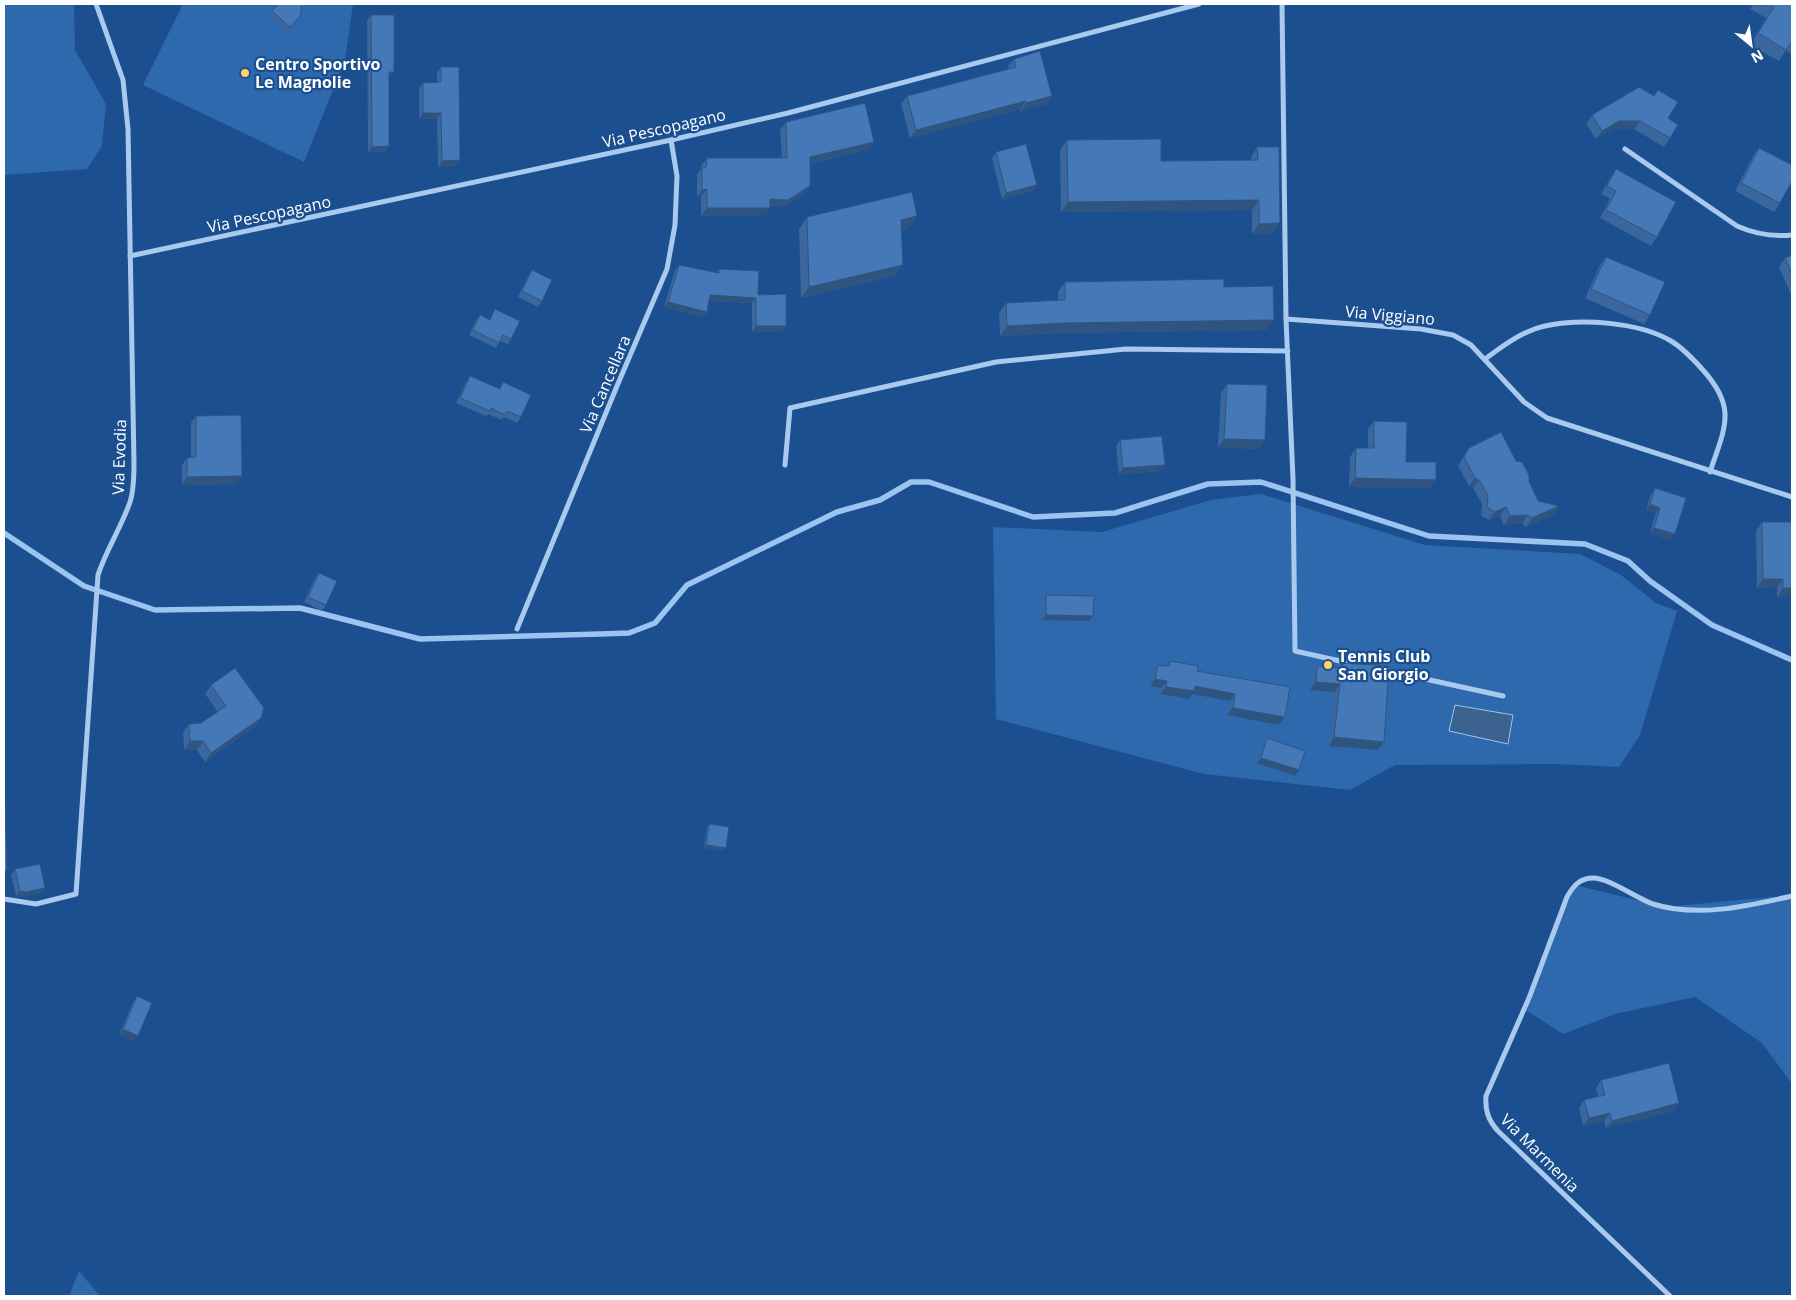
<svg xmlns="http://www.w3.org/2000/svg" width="1796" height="1300" font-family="'Open Sans',sans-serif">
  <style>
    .green { fill: #2e69ad }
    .water { fill: #3c6290; stroke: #9cc4f0 }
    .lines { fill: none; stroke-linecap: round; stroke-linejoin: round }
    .stream { stroke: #9cc4f0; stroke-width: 5.5 }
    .street { stroke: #a9c9ee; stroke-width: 5 }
    .wall { fill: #3a679d }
    .shaded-wall { fill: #305480 }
    .building { fill: #4478b7; stroke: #305480 }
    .poi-dot { fill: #ffd166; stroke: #1b4f8f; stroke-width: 2 }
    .labels { text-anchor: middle; stroke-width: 4.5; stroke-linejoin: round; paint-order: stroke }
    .poi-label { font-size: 16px; font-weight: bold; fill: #fff; stroke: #1b4f8f; text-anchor: start }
    .street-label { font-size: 16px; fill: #fff; stroke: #1b4f8f }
  </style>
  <rect width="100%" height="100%" fill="#1b4f8f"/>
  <!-- green -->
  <g class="green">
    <path d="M4 4H74L75 50 106 104 102 146 87 169 4 175Z"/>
    <path d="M183 4H353L345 60 304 162 143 85Z"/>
    <path d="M1261 494 1425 545 1580 554 1621 575 1656 603 1677 611 1640 735 1619 767 1555 764 1395 765 1350 790 1204 774 996 719 993 527 1102 532 1211 500Z"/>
    <path d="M1575 885 1665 907 1792 895V1084L1762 1043 1695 997 1615 1014 1563 1034 1524 1009Z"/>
    <path d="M79 1271 100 1296H69Z"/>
  </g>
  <!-- water -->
  <path class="water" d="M1455 705 1513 715 1508 744 1449 731Z"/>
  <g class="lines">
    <!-- stream -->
    <path class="stream" d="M4 533 84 586 155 610 300 608 420 639 600 634 629 633 655 623 687 585 837 512 880 500 911 482H929L1033 517 1115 513 1208 484 1261 482 1429 536 1585 544 1628 561 1650 581 1712 625 1792 660"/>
    <!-- street -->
    <g class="street">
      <path d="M1282 4 1286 319 1421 329 1453 335 1471 345 1524 402 1547 418 1792 497"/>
      <path d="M1625 149 1737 226C1755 234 1772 237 1792 235"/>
      <path d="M130 256 671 140 788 113 1199 4"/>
      <path d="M1286 319 1293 479 1295 651 1358 665"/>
      <path d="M1485 359C1503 346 1522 331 1545 326 1581 318 1639 322 1671 341 1683 348 1693 359 1702 369 1713 381 1724 397 1725 413 1726 432 1716 453 1710 472"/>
      <path d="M785 465 790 408 996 362 1126 349 1288 351"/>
      <path d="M517 629 617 386 667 269 675 225 677 176 671 140"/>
      <path d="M1384 670 1503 696"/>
      <path d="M4 899 36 904 76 894 98 575C106 550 121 528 130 502 134 490 134 476 134 463L128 129 123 80 96 4"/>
      <path d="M1670 1296 1498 1131C1488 1120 1485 1110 1486 1096L1529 998 1567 897C1573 886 1580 878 1593 878 1609 878 1636 898 1653 904 1697 918 1748 906 1792 896"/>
    </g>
  </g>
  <!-- wall -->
  <g class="wall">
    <path d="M1753 4H1792V54L1786 50 1779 61 1750 45 1766 18 1750 9Z"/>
    <path d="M272 11 296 21 286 32 268 16Z"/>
    <path d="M371 15 390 77H389V146L385 152H368L367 21Z"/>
    <path d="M1014 59 1047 104 1021 111 1020 109 910 138 901 104 907 96 1009 69 1008 66Z"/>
    <path d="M441 67 456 166 438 167 437 119H419V88L423 83H437V73Z"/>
    <path d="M1592 115 1668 118 1670 138 1664 147 1634 129H1613L1596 139 1586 124Z"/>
    <path d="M786 122 874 142 869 149 810 164V186L805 194 783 207H770L765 215 701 216V197H697V175L701 169V166L707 158H782L780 130Z"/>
    <path d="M1067 140 1161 161 1251 160V157L1257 147 1273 233 1252 234V210L1061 212 1060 150Z"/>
    <path d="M1759 148 1780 203 1774 212 1735 191 1753 156Z"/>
    <path d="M996 152 1033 191 1002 199 992 158Z"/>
    <path d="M1616 169 1657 237 1651 246 1600 218 1610 199 1601 194 1610 178Z"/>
    <path d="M807 217 909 228 901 230 895 276 801 298 799 229Z"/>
    <path d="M1792 255V297L1779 267 1785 258Z"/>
    <path d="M1606 257 1650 315 1644 324 1585 298 1600 265Z"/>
    <path d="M679 265 716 273 719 269 758 295 786 326 782 332H752V303L709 301 707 312 703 317 664 307 675 270Z"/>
    <path d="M532 270 542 301 538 307 518 297 528 276Z"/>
    <path d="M1065 282 1224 287 1267 330 1058 333 1000 336 999 313 1006 303 1058 300V292Z"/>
    <path d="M495 309 511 339 508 344 500 341 496 348 469 335 476 320 480 315 489 320Z"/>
    <path d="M470 376 499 389 503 382 521 417 517 423 504 417 502 420 488 414 486 416 456 403 466 382Z"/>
    <path d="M1227 384 1265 440 1259 449 1218 447 1221 393Z"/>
    <path d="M196 416 242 476 236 484 182 485V465L187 458H191V423Z"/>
    <path d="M1374 421 1406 462 1430 488 1349 487 1350 457 1356 448H1368V429Z"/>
    <path d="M1120 440 1161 471 1119 474 1116 446Z"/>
    <path d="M1469 448 1516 461 1529 481 1538 501 1559 506 1553 515 1526 527 1522 523 1504 525 1500 516 1489 520 1481 516 1482 504 1473 488 1469 486 1458 466Z"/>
    <path d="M1655 488 1671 540 1650 533 1656 513 1646 510 1651 494Z"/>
    <path d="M1762 522 1792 597H1777V587L1757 588 1756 531Z"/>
    <path d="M319 573 326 605 322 611 304 602 315 578Z"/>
    <path d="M1046 595 1093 616 1089 621 1042 620V601Z"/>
    <path d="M1170 661 1197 671 1285 717 1279 725 1227 715 1230 701 1192 694 1189 699 1160 694 1161 688 1150 686 1152 672 1158 665 1166 666Z"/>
    <path d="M1343 663 1384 742 1378 750 1329 746 1335 692 1310 690 1312 674 1317 666 1339 668Z"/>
    <path d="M211 685 261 718 255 726 205 762 197 750H184L183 732 189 724 201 723 218 712 205 694Z"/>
    <path d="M1267 738 1295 776 1257 763 1263 744Z"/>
    <path d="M709 824 724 850 704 848 707 827Z"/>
    <path d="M15 869 45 888 41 893 22 897 16 896 11 875Z"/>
    <path d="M137 996 134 1041 119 1035 133 1002Z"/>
    <path d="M1601 1080 1674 1111 1606 1128 1604 1121 1583 1126 1579 1108 1584 1100 1598 1096 1596 1088Z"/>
  </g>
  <!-- shaded-wall -->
  <g class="shaded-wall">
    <path d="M389 72H394L390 77H385Z"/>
    <path d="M1052 96 1047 104 1021 111 1026 103Z"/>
    <path d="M1026 101 1020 109 910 138 916 130Z"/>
    <path d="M423 113H441L437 119H419Z"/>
    <path d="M1619 121H1640L1634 129H1613L1596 139 1602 131Z"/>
    <path d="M874 142 869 149 805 165 810 157Z"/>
    <path d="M389 146 385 152H368L372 147Z"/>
    <path d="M460 160 456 166 438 167 442 161Z"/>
    <path d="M1037 185 1033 191 1002 199 1006 193Z"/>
    <path d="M810 186 805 194 783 207H764L770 199Z"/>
    <path d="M707 189 701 197H697L702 190Z"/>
    <path d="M1259 200 1252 210 1061 212 1068 202Z"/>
    <path d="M707 208H770L765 215 701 216Z"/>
    <path d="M917 216 909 228 893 232 901 220Z"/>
    <path d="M1280 223 1273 233 1252 234 1259 224Z"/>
    <path d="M903 265 895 276 801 298 809 287Z"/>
    <path d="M710 295 756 298 752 303 707 301Z"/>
    <path d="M668 302 707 312 703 317 664 307Z"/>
    <path d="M1274 320 1267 330 1058 333 1000 336 1007 326 1065 323Z"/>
    <path d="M756 326H786L782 332H752Z"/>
    <path d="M1224 439 1265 440 1259 449 1218 447Z"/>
    <path d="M1165 465 1161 471 1119 474 1123 468Z"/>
    <path d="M242 476 236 484 182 485 187 477Z"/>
    <path d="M1355 478 1436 480 1430 488 1349 487Z"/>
    <path d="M1475 478 1479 480 1473 488 1469 486Z"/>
    <path d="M1650 504 1660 508 1656 513 1646 510Z"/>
    <path d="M1559 506 1553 515 1526 527 1532 518Z"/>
    <path d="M1506 507 1500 516 1489 520 1495 512Z"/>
    <path d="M1528 515 1522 523 1504 525 1510 516Z"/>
    <path d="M1654 528 1675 534 1671 540 1650 533Z"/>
    <path d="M1763 579H1783L1777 587 1757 588Z"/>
    <path d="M1783 588H1792V597H1777Z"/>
    <path d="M1046 615 1093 616 1089 621 1042 620Z"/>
    <path d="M1155 679 1167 681 1161 688 1150 686Z"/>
    <path d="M1316 682 1340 684 1335 692 1310 690Z"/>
    <path d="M1195 686 1235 694 1230 701 1192 694 1189 699 1160 694 1166 687Z"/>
    <path d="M1233 708 1285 717 1279 725 1227 715Z"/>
    <path d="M261 718 255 726 205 762 211 753Z"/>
    <path d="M1334 737 1384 742 1378 750 1329 746Z"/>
    <path d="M190 741H203L197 750H184Z"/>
    <path d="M1261 758 1299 770 1295 776 1257 763Z"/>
    <path d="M706 845 726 848 724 850 704 848Z"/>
    <path d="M45 888 41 893 22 897 16 896 20 891Z"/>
    <path d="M123 1029 138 1036 134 1041 119 1035Z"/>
    <path d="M1679 1103 1674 1111 1606 1128 1612 1121Z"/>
    <path d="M1610 1113 1604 1121 1583 1126 1589 1118Z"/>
  </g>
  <!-- building -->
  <g class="building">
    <path d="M278 4H302L300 16 290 27 272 11Z"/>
    <path d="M1769 4H1792V41L1786 50 1758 33 1774 7Z"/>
    <path d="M371 15H394V72H389V146L372 147Z"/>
    <path d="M1040 51 1052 96 1026 103V101L916 130 907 96 1016 67 1014 59Z"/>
    <path d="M441 67H459L460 160 442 161 441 113H423V83L441 82Z"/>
    <path d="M1639 87 1654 96 1658 90 1678 102 1668 118 1678 125 1670 138 1640 121H1619L1602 131 1592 115Z"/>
    <path d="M865 103 874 142 810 157V186L788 200 770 199V208H707V189L702 190V168L706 167 707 158H787L786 122Z"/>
    <path d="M1161 139V161L1258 160 1257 147H1279L1280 223 1259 224V200L1068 202 1067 140Z"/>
    <path d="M1026 144 1037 185 1006 193 996 152Z"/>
    <path d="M1759 148 1792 165V181L1780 203 1741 183Z"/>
    <path d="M1616 169 1676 202 1657 237 1606 210 1616 191 1607 186Z"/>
    <path d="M912 192 917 216 901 220 903 265 809 287 807 217Z"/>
    <path d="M1792 255V274L1785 258Z"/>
    <path d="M1606 257 1665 282 1650 315 1591 289Z"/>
    <path d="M679 265 719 273V269L759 271 758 295 786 294V326H756V298L710 295 707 312 668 302Z"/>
    <path d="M532 270 552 280 542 301 522 291Z"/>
    <path d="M1224 279V287L1273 286 1274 320 1065 323 1007 326 1006 303 1065 300V282Z"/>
    <path d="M495 309 520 321 511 339 503 335 499 343 473 330 480 315 490 320Z"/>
    <path d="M470 376 500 389 503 382 531 395 521 417 507 411 505 415 491 408 490 411 460 398Z"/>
    <path d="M1227 384 1267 385 1265 440 1224 439Z"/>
    <path d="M241 415 242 476 187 477V458L196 457V416Z"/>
    <path d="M1374 421 1407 422 1406 462H1436V480L1355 478 1356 448H1374Z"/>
    <path d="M1501 432 1516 461 1522 462 1529 475V481L1538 501 1559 506 1532 518 1528 515 1510 516 1506 507 1495 512 1487 507 1488 495 1479 480 1475 478 1464 457 1469 448Z"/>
    <path d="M1162 436 1165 465 1123 468 1120 440Z"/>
    <path d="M1655 488 1686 498 1675 534 1654 528 1660 508 1650 504Z"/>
    <path d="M1762 522H1792V588H1783V579H1763Z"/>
    <path d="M319 573 337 581 326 605 308 597Z"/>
    <path d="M1046 595 1094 596 1093 616 1046 615Z"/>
    <path d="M1170 661 1198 666 1197 671 1290 687 1285 717 1233 708 1235 694 1195 686 1194 691 1166 687 1167 681 1155 679 1158 665 1169 666Z"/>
    <path d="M1343 663 1389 666 1384 742 1334 737 1340 684 1316 682 1317 666 1342 668Z"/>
    <path d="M235 668 264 708 261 718 211 753 203 741H190L189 724 201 723 226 706 211 685Z"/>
    <path d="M1267 738 1305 751 1299 770 1261 758Z"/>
    <path d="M4 805H5L7 871H4Z"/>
    <path d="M709 824 729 827 726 848 706 845Z"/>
    <path d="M40 864 45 888 26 892 20 891 15 869Z"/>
    <path d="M137 996 152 1003 138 1036 123 1029Z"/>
    <path d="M1669 1063 1679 1103 1612 1121 1610 1113 1589 1118 1584 1100 1605 1095 1601 1080Z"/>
  </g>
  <!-- markers -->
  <g class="poi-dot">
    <circle cx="245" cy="73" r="5"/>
    <circle cx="1328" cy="665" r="5"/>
  </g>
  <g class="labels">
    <!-- poi labels -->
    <g class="poi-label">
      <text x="255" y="70">Centro Sportivo<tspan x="255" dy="18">Le Magnolie</tspan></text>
      <text x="1338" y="662">Tennis Club<tspan x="1338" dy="18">San Giorgio</tspan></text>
    </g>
    <!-- street labels -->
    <g class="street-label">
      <text transform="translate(664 128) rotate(-13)" y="6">Via Pescopagano</text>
      <text transform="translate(269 214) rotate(-12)" y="6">Via Pescopagano</text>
      <text transform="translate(1390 315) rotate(5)" y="6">Via Viggiano</text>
      <text transform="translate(605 384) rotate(-67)" y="6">Via Cancellara</text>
      <text transform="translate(119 457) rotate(-88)" y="6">Via Evodia</text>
      <text transform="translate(1540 1153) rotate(45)" y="6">Via Marmenia</text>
    </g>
  </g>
  <!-- border -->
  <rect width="1796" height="1300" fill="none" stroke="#ffffff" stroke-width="10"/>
  <!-- north arrow -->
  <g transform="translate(1751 45) rotate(151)" stroke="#1b4f8f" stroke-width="4" paint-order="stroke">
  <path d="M0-4L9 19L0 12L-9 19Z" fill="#ffffff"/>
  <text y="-8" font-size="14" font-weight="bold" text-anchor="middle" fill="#ffffff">N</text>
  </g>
</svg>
